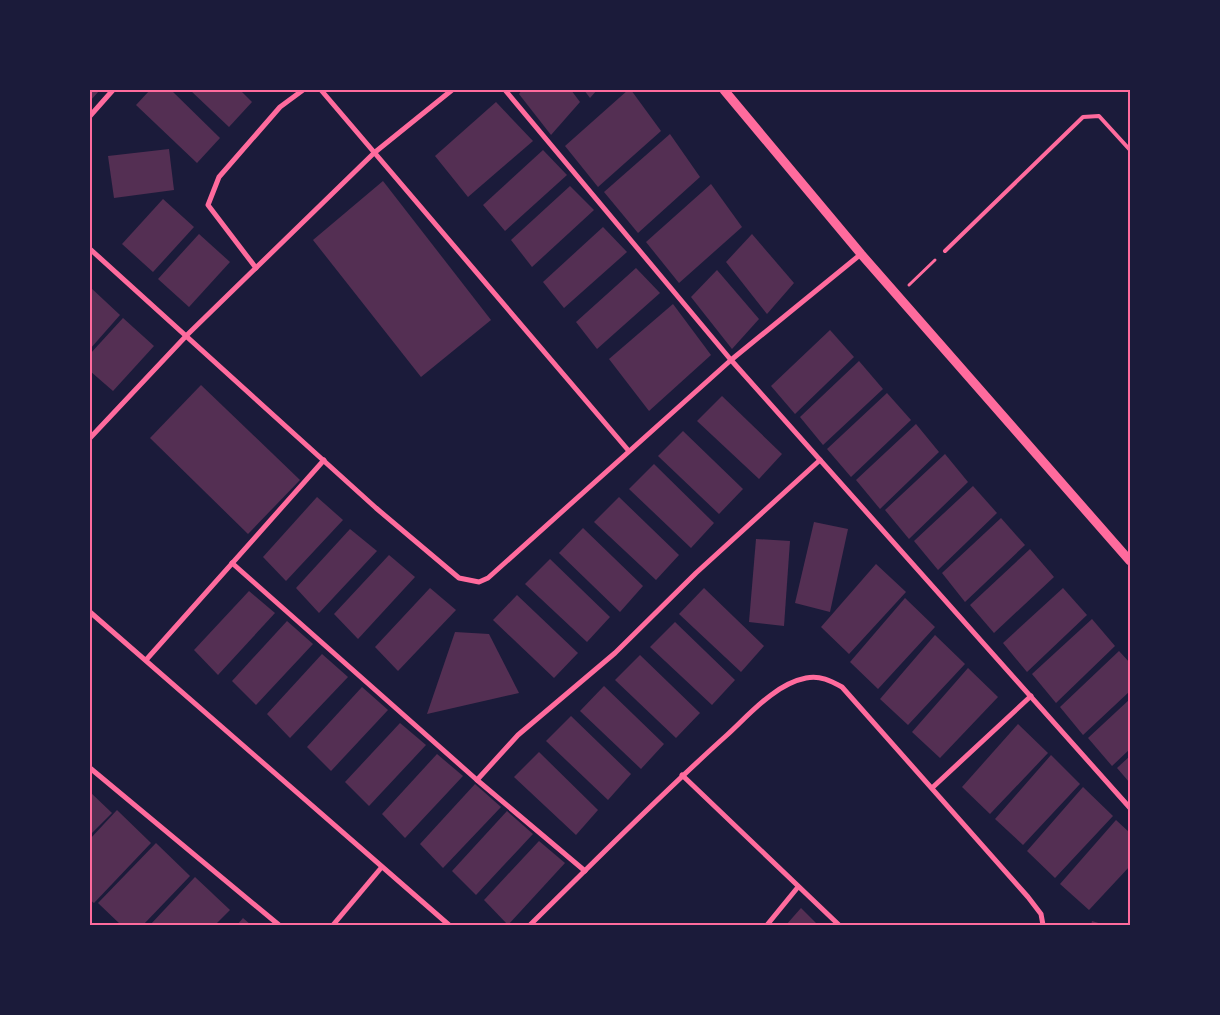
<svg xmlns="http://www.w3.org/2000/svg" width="1220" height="1015" font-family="Quicksand,sans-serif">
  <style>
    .building { fill: #542f53 }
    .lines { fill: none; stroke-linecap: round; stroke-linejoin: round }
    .path { stroke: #ff6b9d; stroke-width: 3 }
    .service { stroke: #ff6b9d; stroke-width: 4 }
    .minor { stroke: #ff6b9d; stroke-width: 5 }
    .tertiary { stroke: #ff6b9d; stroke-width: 9 }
    .neatline { fill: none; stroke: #ff6b9d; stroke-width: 2 }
  </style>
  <rect width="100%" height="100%" fill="#1b1b3a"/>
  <!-- building -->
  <g class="building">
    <path d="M90 90H100L90 101Z"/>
    <path d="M150 90H171L220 138 197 163 136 105Z"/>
    <path d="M190 90H240L252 102 229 127Z"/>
    <path d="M522 90H571L580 102 551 135 519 94Z"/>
    <path d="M584 90H597L590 98Z"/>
    <path d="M628 90H631L661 131 598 187 565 146Z"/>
    <path d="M496 102 533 141 468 197 435 156Z"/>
    <path d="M670 134 700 177 638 233 604 192Z"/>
    <path d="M169 149 174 190 114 198 108 156Z"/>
    <path d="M543 150 567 175 505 231 483 205Z"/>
    <path d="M383 181 491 320 421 377 313 240Z"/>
    <path d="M711 184 742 227 679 283 646 242Z"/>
    <path d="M570 186 594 210 532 267 511 240Z"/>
    <path d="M163 199 194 227 153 272 122 244Z"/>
    <path d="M603 227 627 252 564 308 543 282Z"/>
    <path d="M199 234 230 262 189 307 158 279Z"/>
    <path d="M752 234 794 283 767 314 726 262Z"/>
    <path d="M636 268 660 293 597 349 576 322Z"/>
    <path d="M717 270 759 319 732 349 691 297Z"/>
    <path d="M90 287 120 315 90 349Z"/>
    <path d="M673 304 711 355 649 411 609 359Z"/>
    <path d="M123 318 154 346 113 391 90 371V354Z"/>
    <path d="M830 330 854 357 795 414 771 386Z"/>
    <path d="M859 361 883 389 823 445 800 417Z"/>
    <path d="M201 385 300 480 248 534 150 438Z"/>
    <path d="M887 393 911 420 851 477 827 449Z"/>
    <path d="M722 396 782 454 759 479 697 421Z"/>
    <path d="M916 424 939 452 880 509 856 480Z"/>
    <path d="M683 431 743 489 719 514 658 456Z"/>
    <path d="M945 454 968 482 909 539 885 510Z"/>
    <path d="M654 464 714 523 691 548 629 489Z"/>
    <path d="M973 486 997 513 938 570 914 541Z"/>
    <path d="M317 497 343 520 286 581 263 557Z"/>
    <path d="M619 497 679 555 656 580 594 522Z"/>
    <path d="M1001 518 1025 545 965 602 942 573Z"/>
    <path d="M814 522 848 529 830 612 795 603Z"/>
    <path d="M583 528 643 586 620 612 559 553Z"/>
    <path d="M350 529 377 551 319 613 296 588Z"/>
    <path d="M756 539 790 541 784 626 749 622Z"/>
    <path d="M1030 549 1054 577 994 633 970 605Z"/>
    <path d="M389 555 415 577 358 639 334 614Z"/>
    <path d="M550 559 610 617 587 642 525 584Z"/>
    <path d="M876 564 906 592 849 654 821 627Z"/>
    <path d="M430 588 456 610 398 671 375 647Z"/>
    <path d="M704 588 764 646 741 672 679 614Z"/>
    <path d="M1063 588 1087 615 1027 672 1003 643Z"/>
    <path d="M249 591 275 613 218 675 194 650Z"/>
    <path d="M517 595 578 653 554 678 493 620Z"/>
    <path d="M905 598 935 627 878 689 850 662Z"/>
    <path d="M1092 619 1115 646 1056 703 1032 674Z"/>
    <path d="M287 621 313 644 256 705 232 681Z"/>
    <path d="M675 622 735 680 712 705 650 647Z"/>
    <path d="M455 632 489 634 519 693 427 714Z"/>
    <path d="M935 635 965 664 908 725 880 699Z"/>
    <path d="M1119 651 1130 663V691L1083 735 1060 707Z"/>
    <path d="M322 654 348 677 290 738 267 714Z"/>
    <path d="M640 655 700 713 676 738 615 680Z"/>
    <path d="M968 668 998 697 940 758 912 732Z"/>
    <path d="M604 686 664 744 641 769 580 711Z"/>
    <path d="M362 687 388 710 331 771 307 747Z"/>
    <path d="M1130 699V749L1112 766 1088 738Z"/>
    <path d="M571 716 631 774 608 800 546 741Z"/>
    <path d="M400 723 426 745 369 806 345 782Z"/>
    <path d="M1018 724 1048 753 990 814 962 787Z"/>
    <path d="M539 752 598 810 576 835 514 777Z"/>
    <path d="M437 754 463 776 405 838 382 814Z"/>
    <path d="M1051 755 1080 784 1023 845 995 819Z"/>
    <path d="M1130 756V783L1117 768Z"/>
    <path d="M475 784 501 807 443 868 420 844Z"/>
    <path d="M1083 787 1113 816 1055 878 1027 851Z"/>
    <path d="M90 792 112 813 90 835Z"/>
    <path d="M117 810 151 843 94 903 90 900V839Z"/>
    <path d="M507 811 533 834 476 895 452 871Z"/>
    <path d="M1116 820 1130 833V866L1089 910 1060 884Z"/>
    <path d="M539 841 565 863 508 925 484 900Z"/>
    <path d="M156 843 190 876 143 925H121L98 903Z"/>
    <path d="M195 877 230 910 215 925H150Z"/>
    <path d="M801 908 818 925H786Z"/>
    <path d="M243 918 251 925H237Z"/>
    <path d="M1092 921 1105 925H1091Z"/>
  </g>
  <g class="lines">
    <!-- path -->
    <path class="path" d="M909 285 935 260"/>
    <!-- service -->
    <path class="service" d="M945 251 1083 117 1099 116 1130 150"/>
    <!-- minor -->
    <g class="minor">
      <path d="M321 90 628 450"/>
      <path d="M505 90 731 360 1130 808"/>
      <path d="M90 116 113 90"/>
      <path d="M90 249 376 508 459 578 479 582 488 578 731 360 861 254"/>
      <path d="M256 268 208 205 219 177 280 107 303 90"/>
      <path d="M90 438 187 335 374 153 452 90"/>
      <path d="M232 563 477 780 585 871"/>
      <path d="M90 612 449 925"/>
      <path d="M146 660 324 460"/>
      <path d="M90 768 279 925"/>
      <path d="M682 775 839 925"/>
      <path d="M477 780 518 735 615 653 696 573 820 460"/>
      <path d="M932 788 1031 696"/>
      <path d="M333 925 381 868"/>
      <path d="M530 925C595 861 659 796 727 735 749 715 775 684 806 678 820 675 831 681 842 687L1028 897 1041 914 1043 925"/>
      <path d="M767 925 798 887"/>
    </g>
    <!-- tertiary -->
    <path class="tertiary" d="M724 90 861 254 1130 561"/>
  </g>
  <!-- border -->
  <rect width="1220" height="1015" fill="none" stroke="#1b1b3a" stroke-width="182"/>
  <rect x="91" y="91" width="1038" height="833" class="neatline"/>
</svg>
